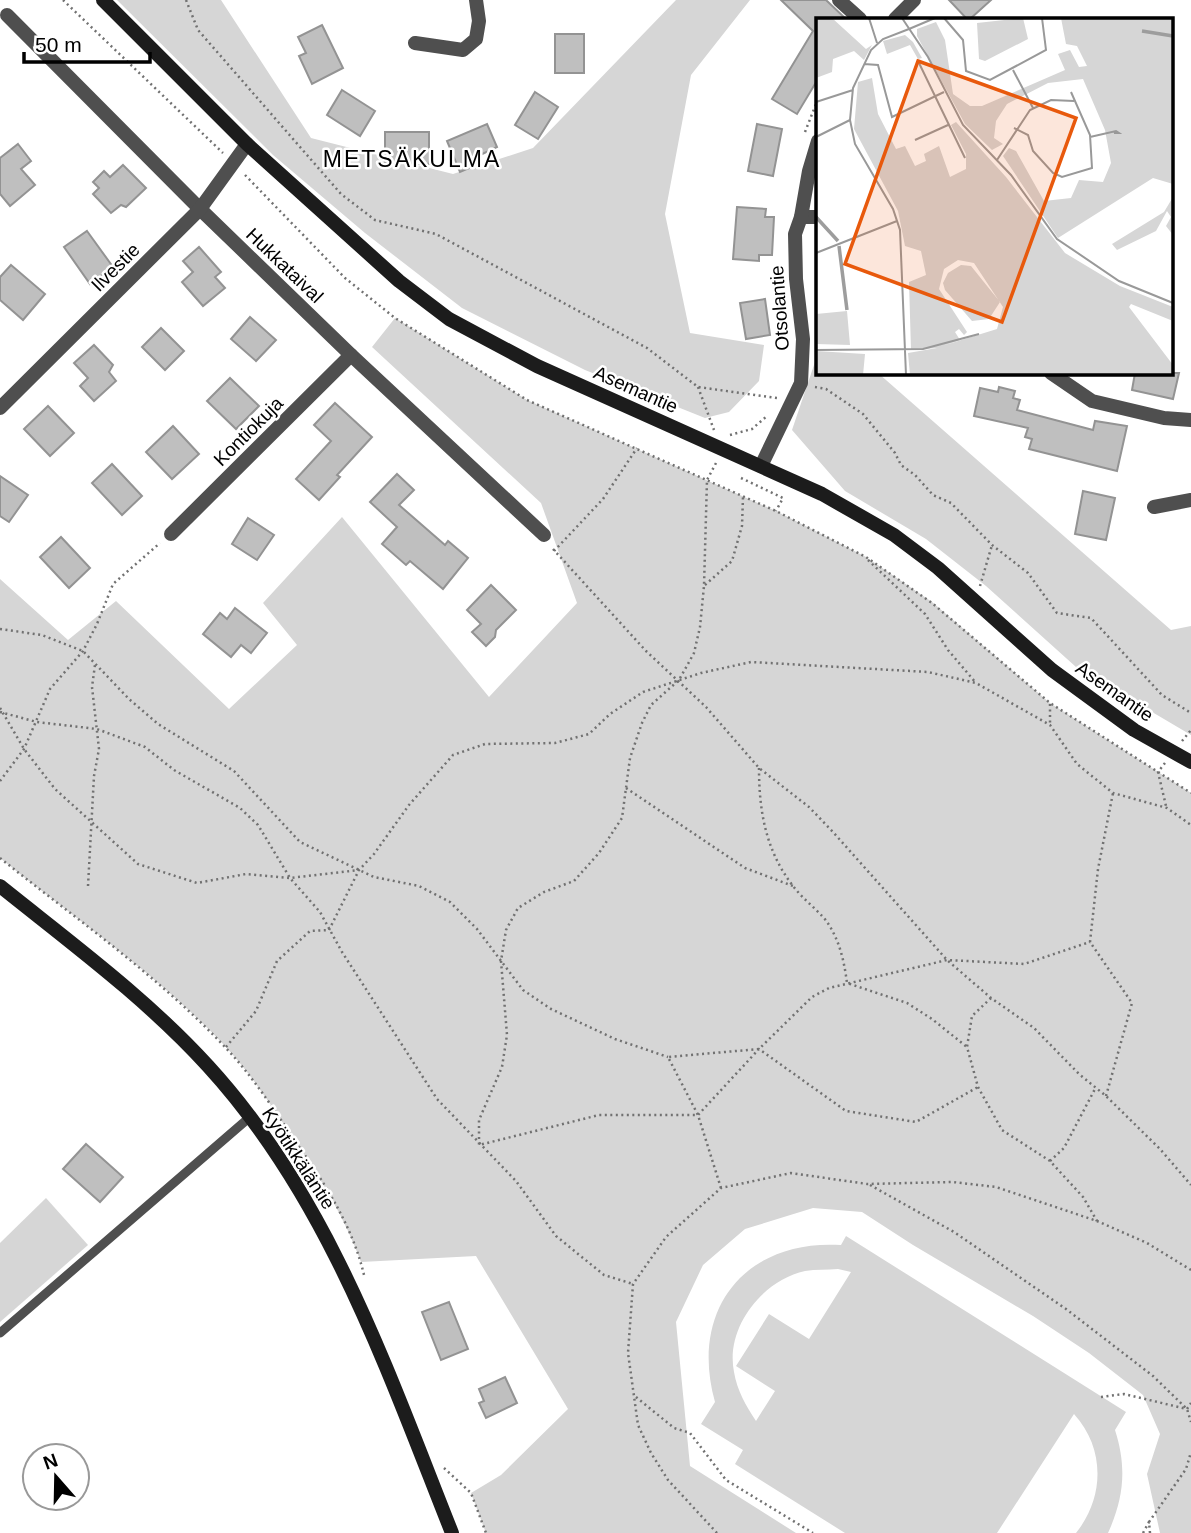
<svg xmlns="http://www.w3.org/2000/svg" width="1191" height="1533" font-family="Arial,sans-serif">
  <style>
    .green { fill: #d6d6d6; fill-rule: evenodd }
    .building { fill: #bfbfbf; stroke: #939393; stroke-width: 2 }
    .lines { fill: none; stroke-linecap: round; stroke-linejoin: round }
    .path { stroke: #717171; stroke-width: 2.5; stroke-dasharray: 2 3.5; stroke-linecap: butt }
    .service { stroke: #4f4f4f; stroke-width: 9 }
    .minor { stroke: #4f4f4f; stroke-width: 14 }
    .secondary { stroke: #1c1c1c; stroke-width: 14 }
    .labels { text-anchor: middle; stroke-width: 5; stroke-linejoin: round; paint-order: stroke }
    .street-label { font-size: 19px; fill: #000; stroke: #fff }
    .quarter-label { font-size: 23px; letter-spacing: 2px; fill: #000; stroke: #fff }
    .inset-river { fill: none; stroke: #9d9d9d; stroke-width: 3.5 }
    .inset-road { fill: none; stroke: #999; stroke-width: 2 }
    .view { fill: #e8590c; fill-opacity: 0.15; stroke: #e8590c; stroke-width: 3.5 }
    .inset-edge { fill: none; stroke: #000; stroke-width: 3.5 }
  </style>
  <rect width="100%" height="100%" fill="#fff"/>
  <!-- green -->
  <g class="green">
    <path d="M117 0H221L311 138 453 174 533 148 676 0H750L691 75 665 214 690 333 764 345 759 381 729 412 705 418 585 370 462 308 365 233 273 155Z"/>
    <path d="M395 318 527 400 776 511 866 557 932 602 1050 703 1191 793V1533H1160L1147 1474 1160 1434 1143 1395 1089 1353 1033 1316 913 1245 862 1212 813 1208 745 1229 703 1265 676 1322 690 1466 796 1533H486L471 1493 501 1475 568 1409 476 1256 361 1262C344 1217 322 1180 295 1141 273 1108 252 1075 225 1046 158 975 76 919 0 858V579L68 640 116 601 229 709 297 645 263 603 342 517 489 697 577 603 541 503 372 347Z"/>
    <path d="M815 362H818V373H878L1171 630 1191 626V735L1076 667 986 586 926 539 845 491 792 430Z"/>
    <path d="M46 1198 88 1245 0 1322V1243Z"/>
    <path d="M846 1236 1126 1412 1115 1430C1127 1467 1124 1498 1108 1533H1076C1105 1497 1105 1448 1074 1414L997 1533H845L735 1464 743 1450 701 1424 715 1402C689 1310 745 1239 841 1245ZM838 1269 851 1272 809 1339 769 1314 736 1366 775 1391 756 1421C746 1406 737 1390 734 1372 725 1327 763 1280 805 1271 816 1269 827 1270 838 1269Z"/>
  </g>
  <!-- building -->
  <g class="building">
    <path d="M781 0H826L846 19H818V79L797 114 772 99 813 31Z"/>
    <path d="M949 0H991L970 19H967Z"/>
    <path d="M322 25 343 68 312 84 299 56 306 53 298 37Z"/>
    <rect x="555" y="34" width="29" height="39"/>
    <path d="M342 90 375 111 360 136 327 115Z"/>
    <path d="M535 92 558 107 538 139 515 125Z"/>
    <path d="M487 124 497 147 478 156 481 163 460 172 447 141Z"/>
    <path d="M757 124 782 129 773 176 748 171Z"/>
    <path d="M385 132H429V164L385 163Z"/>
    <path d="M18 144 31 161 21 169 35 185 10 206 0 194V158Z"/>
    <path d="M123 165 146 188 126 207 121 205 111 213 93 194 99 188 93 182 104 171 110 177Z"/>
    <path d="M737 207 766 209 765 217H774L772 255H759V261L733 259Z"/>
    <path d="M87 231 113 267 90 284 64 247Z"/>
    <path d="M199 247 221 272 215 277 225 288 203 306 182 282 193 272 183 261Z"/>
    <path d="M11 265 45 294 23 320 0 300V277Z"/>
    <path d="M765 299 770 335 746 339 740 303Z"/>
    <path d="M250 317 276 340 256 361 231 339Z"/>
    <path d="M161 328 184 351 165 370 142 347Z"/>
    <path d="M94 345 113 365 109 372 116 381 94 401 80 386 88 378 74 363Z"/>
    <path d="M1135 373H1179L1173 399 1132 390Z"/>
    <path d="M230 378 259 406 236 429 207 401Z"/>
    <path d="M999 387 1015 391 1013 398 1020 400 1017 410 1093 430 1095 421 1127 426 1117 471 1029 449 1032 439 1025 437 1028 428 974 416 980 388 998 392Z"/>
    <path d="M335 403 372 437 337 475 340 477 319 500 296 479 331 441 314 425Z"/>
    <path d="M48 406 74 433 50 456 24 429Z"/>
    <path d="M173 426 199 454 172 479 146 452Z"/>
    <path d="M112 464 142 496 122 515 92 483Z"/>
    <path d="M397 474 414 490 399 505 445 545 448 541 468 558 443 589 410 561 406 565 382 544 397 527 370 502Z"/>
    <path d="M0 476 28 495 9 522 0 516Z"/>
    <path d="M1083 491 1115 498 1106 540 1075 534Z"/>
    <path d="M248 518 274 535 257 560 232 544Z"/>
    <path d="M61 537 90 568 69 588 40 557Z"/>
    <path d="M491 585 516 610 496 630 495 637 486 646 472 632 481 624 467 610Z"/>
    <path d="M235 608 267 633 251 653 241 645 231 657 203 634 220 613 227 619Z"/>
    <path d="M86 1144 123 1177 100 1202 63 1169Z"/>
    <path d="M449 1302 468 1349 441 1360 422 1312Z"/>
    <path d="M505 1377 517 1403 486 1418 479 1403 484 1401 479 1389Z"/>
  </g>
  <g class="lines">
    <!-- path -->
    <g class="path">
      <path d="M63 0 223 153"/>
      <path d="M186 0 198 30 341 194 375 220 436 234 647 348 698 387 777 398"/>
      <path d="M805 132 818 99"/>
      <path d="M245 175 345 278 395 318 527 400 776 511 866 557 932 603 1050 703 1191 793"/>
      <path d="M698 387 714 430"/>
      <path d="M815 387 826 389 863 414 895 453 901 465 915 475 933 495 951 503 992 545 1028 573 1057 613 1091 618 1162 695 1191 713"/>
      <path d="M730 435 752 429 767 416"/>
      <path d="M716 463 707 480 704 586 700 627 694 653 679 680 651 705 642 723 630 758 622 818 599 853 574 881 544 892 518 908 506 930 501 961 507 1035 502 1067 479 1120V1145L599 1115H698L759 1049 846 1111 916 1122 978 1087"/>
      <path d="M741 478 783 498 776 511"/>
      <path d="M553 549 646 651 706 707 759 768 809 807 833 832 947 960 991 998 1034 1028 1079 1074 1106 1096 1160 1149 1191 1185"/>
      <path d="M554 551 603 499 637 448"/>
      <path d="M868 560 925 614 948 650 976 683"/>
      <path d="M705 585 732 561 742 526 743 497"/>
      <path d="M980 586 992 545"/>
      <path d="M0 629 42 635 83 651 129 699 158 724 234 771 300 842 374 877 419 886 450 902 477 929 523 990 551 1009 615 1039 668 1057"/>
      <path d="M1050 704V725"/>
      <path d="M0 708 24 749 55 789 138 864 197 883 246 874 290 878 359 870"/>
      <path d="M0 712 37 722 97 729 145 747 174 770 240 808 258 825 290 878 320 912 342 952 437 1099 516 1181 556 1236 604 1275 633 1284"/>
      <path d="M1182 741 1191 730"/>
      <path d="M1165 763 1158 772 1166 806"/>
      <path d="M759 768C759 812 766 851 793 886 802 898 814 907 824 918 839 937 844 960 847 983L907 1003 932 1019 967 1047"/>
      <path d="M0 781 24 749 50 689 83 651 97 624 113 584 160 543"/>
      <path d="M626 788 745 868 793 886"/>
      <path d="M0 858C76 919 157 975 224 1046 253 1076 276 1113 300 1148 327 1187 353 1228 364 1275"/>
      <path d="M88 886 94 776 99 749 92 687 95 665"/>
      <path d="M329 930 359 870 374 854 409 805 453 755 485 744 555 743 589 734 610 714 643 692 701 673 751 662 928 672 976 683 1050 725 1077 764 1113 793 1167 808 1191 825"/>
      <path d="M991 998 972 1016 967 1047 978 1087 1002 1130 1050 1161 1083 1197 1097 1221"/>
      <path d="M226 1047 256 1011 277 961 310 931 329 930"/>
      <path d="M1106 1096 1132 1003 1090 942 1098 869 1113 793"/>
      <path d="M1050 1161 1064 1148 1096 1087"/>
      <path d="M870 1185 954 1232 1066 1309 1153 1376 1187 1409 1191 1422"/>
      <path d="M721 1188 698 1115 668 1057 759 1049 812 997 829 988 947 960 1024 964 1090 942"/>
      <path d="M636 1397 674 1428 690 1433 726 1480 813 1533"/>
      <path d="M1101 1397 1124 1394 1187 1409 1191 1403"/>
      <path d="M444 1468 471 1493 486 1533"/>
      <path d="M717 1533 668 1480 651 1453 638 1425 628 1353 633 1284 666 1237 721 1188 791 1173 867 1184 953 1182 996 1187 1097 1221 1147 1243 1191 1270"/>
      <path d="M1143 1533 1149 1522"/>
      <path d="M1150 1533 1149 1522 1186 1469 1191 1452"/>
    </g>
    <!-- service -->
    <path class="service" d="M0 1333 250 1117"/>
    <!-- minor -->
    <g class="minor">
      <path d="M839 0 860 19"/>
      <path d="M7 15 200 209 351 355 544 535"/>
      <path d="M895 19 914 0"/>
      <path d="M415 43 463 50 476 39 479 21 476 0"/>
      <path d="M801 217H818"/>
      <path d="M1051 373 1092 401 1164 418 1191 420"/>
      <path d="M0 408 200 209 247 144"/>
      <path d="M761 466 801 383 803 339 796 279 795 234 801 217 809 171 818 141"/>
      <path d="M1154 507 1191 500"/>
      <path d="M171 534 351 355"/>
    </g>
    <!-- secondary -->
    <g class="secondary">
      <path d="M103 0 247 144 399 281 449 319 537 366 822 494 894 535 938 568 1052 670 1134 730 1191 762"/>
      <path d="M0 886C71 943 146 998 208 1066 329 1198 387 1370 452 1533"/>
    </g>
  </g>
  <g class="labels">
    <!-- street labels -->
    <g class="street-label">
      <text transform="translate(285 265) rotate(44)" y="7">Hukkataival</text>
      <text transform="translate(115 267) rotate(-45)" y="7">Ilvestie</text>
      <text transform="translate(779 308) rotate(-94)" y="7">Otsolantie</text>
      <text transform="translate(636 389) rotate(24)" y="7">Asemantie</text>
      <text transform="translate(248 431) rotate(-45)" y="7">Kontiokuja</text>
      <text transform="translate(1115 691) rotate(35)" y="7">Asemantie</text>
      <text transform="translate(299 1158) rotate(57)" y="7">Kyötikkäläntie</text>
    </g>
    <!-- quarter labels -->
    <g class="quarter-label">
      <text x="412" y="167">METSÄKULMA</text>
    </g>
  </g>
  <!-- overview -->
  <g transform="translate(816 18)">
    <rect width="357" height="357" fill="#fff"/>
    <path d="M0 0H16L50 31 56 27 48 42 38 33 17 41 16 54 0 60ZM207 0 212 21 169 43 163 41 161 5ZM245 0H357V166L337 160 242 220 187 138 193 130 200 133 228 183 255 180 263 162 287 164 295 145 289 112 267 61 232 65 191 86 180 103 178 120 187 126 176 132 149 106 101 18V11L120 4 129 22 137 76 154 88H166L249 52 242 36 254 32 263 49 271 48 261 28 250 26ZM89 17 97 24 106 40 102 41 94 27 71 36 67 23ZM56 60 62 96 80 131 89 128 99 148 110 143 108 136 123 128 134 159 150 151V136L135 107 140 104 190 159 249 235 304 268 357 289V303L315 286 313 289 357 347V357H94L92 335 121 330 95 332 93 264 110 257 105 233 89 228 82 193 38 111 42 64ZM142 242 158 245 187 289 181 311 126 328 144 322 139 314 143 311 148 317 151 314 123 271 128 251ZM357 179V217L350 208 355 199 351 193 340 213 301 232 296 226 348 194ZM145 247 155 248 184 284 173 301 156 303 129 272 127 265 132 255ZM31 293 34 327 0 326V296ZM0 333 49 336 47 357H0Z" fill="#d6d6d6" fill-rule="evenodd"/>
    <path class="inset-river" d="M326 13 357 18M0 199 22 223M23 228 31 292"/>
    <path class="inset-road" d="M53 0 61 25M86 0 112 39 147 107 195 157 241 221 303 263 357 285M128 0 147 22 150 53 174 62 230 32 226 0M93 11 119 0M103 45 149 140M48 46 62 47 76 99 128 74M197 52 217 90M0 84 37 72M198 110 212 117 217 133 237 155 246 159 276 150 274 117 255 74M0 119 34 102M274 119 300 113 303 115H298M99 122 132 107M181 142 214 92 235 82 258 83M0 235 81 203M0 332 107 331 163 316M90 357 84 212 77 191 39 126 34 102 37 70 55 32 67 21 93 11"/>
    <path class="view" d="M102 43 260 100 186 304 29 246Z"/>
    <rect width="357" height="357" class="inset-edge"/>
  </g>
  <!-- north arrow -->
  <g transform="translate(56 1477) rotate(340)"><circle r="33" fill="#ffffff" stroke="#999999" stroke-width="2"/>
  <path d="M0-5L12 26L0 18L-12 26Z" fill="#000000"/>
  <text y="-10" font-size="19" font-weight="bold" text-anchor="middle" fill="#000000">N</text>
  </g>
  <!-- scale -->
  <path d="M24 52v10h126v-10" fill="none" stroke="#000000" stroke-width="3.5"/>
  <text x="35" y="52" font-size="21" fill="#000000" stroke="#ffffff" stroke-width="5" paint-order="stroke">50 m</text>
</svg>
